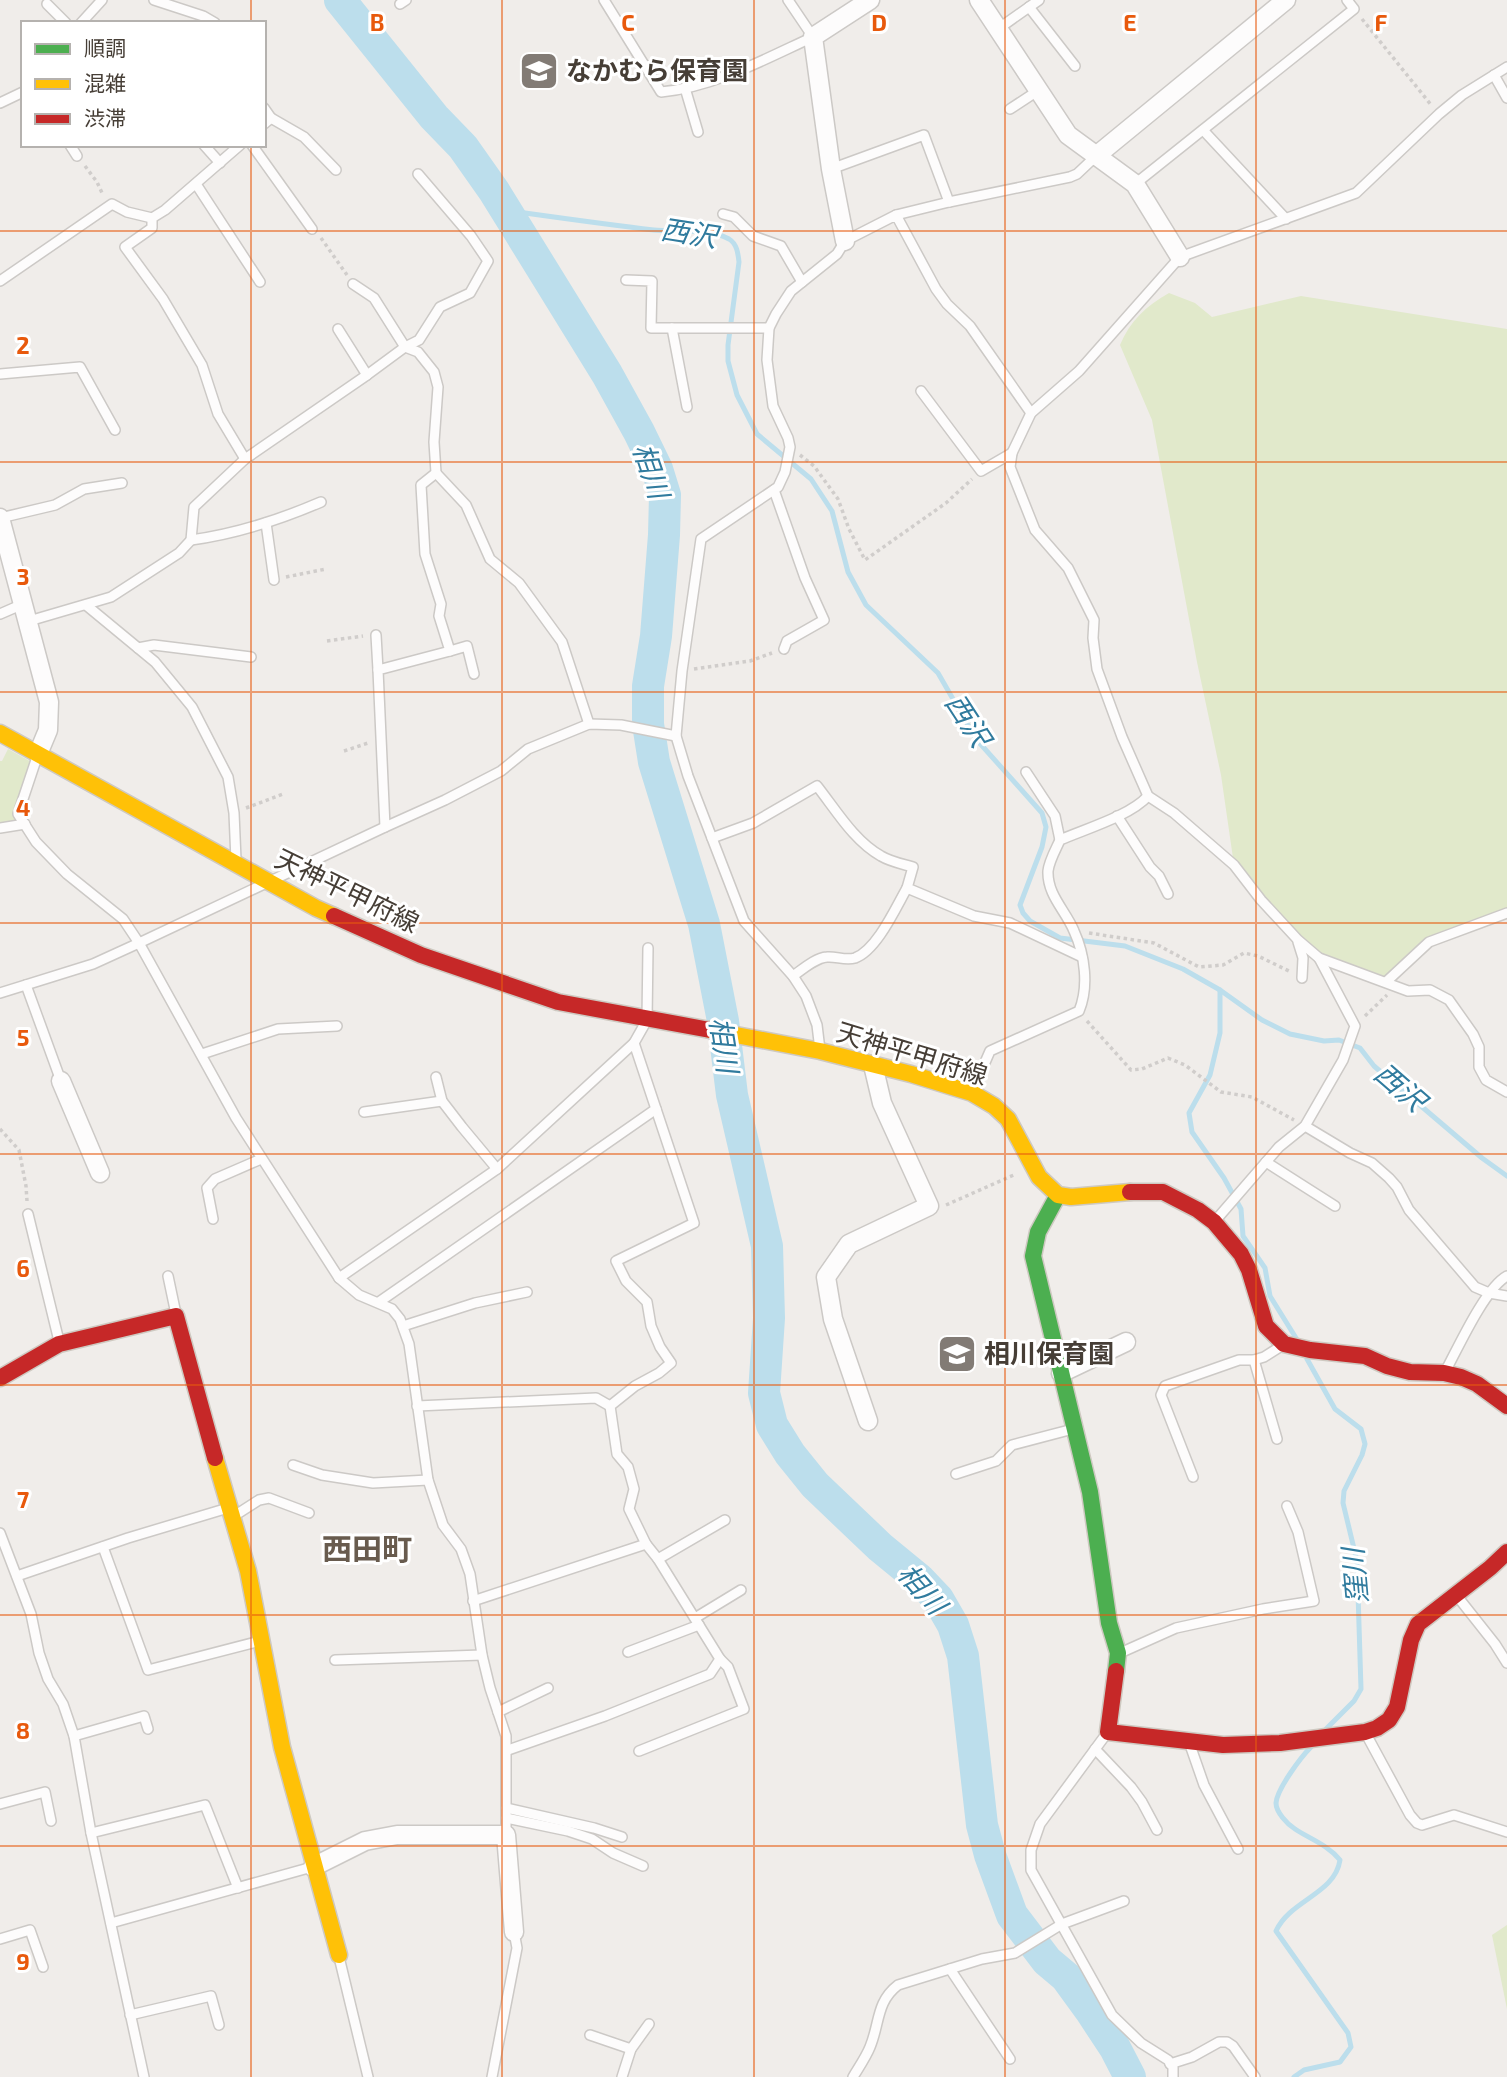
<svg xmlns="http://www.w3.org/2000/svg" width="1507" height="2077" font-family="'Exo 2','Noto Sans JP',sans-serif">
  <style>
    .green { fill: #e1e9cb }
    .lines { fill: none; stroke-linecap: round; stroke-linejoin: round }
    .stream { stroke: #bcdeec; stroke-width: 5 }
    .river { stroke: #bcdeec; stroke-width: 32 }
    .lane-casing { stroke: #ccc9c6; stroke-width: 12 }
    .street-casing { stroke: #ccc9c6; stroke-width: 21 }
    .fast-casing { stroke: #cec9c1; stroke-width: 19 }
    .slow-casing { stroke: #cec9c1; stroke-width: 19 }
    .jam-casing { stroke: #cec9c1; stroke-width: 19 }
    .path { stroke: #d0cdcb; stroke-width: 3.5; stroke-dasharray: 3.5 3.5; stroke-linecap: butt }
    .lane { stroke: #fdfcfc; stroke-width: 9 }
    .street { stroke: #fdfcfc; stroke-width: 18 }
    .fast { stroke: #4caf50; stroke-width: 16 }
    .slow { stroke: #ffc107; stroke-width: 16 }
    .jam { stroke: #c62828; stroke-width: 16 }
    .grid { fill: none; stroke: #e8590c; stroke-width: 2; stroke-opacity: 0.55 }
    .labels { text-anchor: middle; stroke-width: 6; stroke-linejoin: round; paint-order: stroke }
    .poi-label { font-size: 26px; font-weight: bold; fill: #463e36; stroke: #fff; text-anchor: start }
    .street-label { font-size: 26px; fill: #463e36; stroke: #fff }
    .water-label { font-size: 28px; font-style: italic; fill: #307b9e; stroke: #fff }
    .quarter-label { font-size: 30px; font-weight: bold; fill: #685b4e; stroke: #fff }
    .grid-label { font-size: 23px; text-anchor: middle; font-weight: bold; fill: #e8590c; stroke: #fff; stroke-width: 6; stroke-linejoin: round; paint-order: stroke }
  </style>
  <rect width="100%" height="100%" fill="#f0edea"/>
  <!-- green -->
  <g class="green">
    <path d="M1169 293 1195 303 1212 317 1301 296 1507 329V913L1429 942 1386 982 1319 958 1234 865 1221 775 1197 662 1152 420 1120 345C1130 321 1146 306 1169 293Z"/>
    <path d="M8 749 35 764 14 826 0 828V761H2Z"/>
    <path d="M1507 1925V2009L1492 1935Z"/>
  </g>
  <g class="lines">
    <!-- stream -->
    <g class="stream">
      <path d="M510 217 525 213C568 219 611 225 654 230 675 232 710 228 729 239 737 244 738 253 739 262L728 345V361L737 395 757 434 811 479 832 511 848 572 866 605 938 673 976 739 1042 813 1046 827 1042 847 1020 905 1023 913 1030 921 1060 938 1125 946 1183 969 1220 990 1262 1020 1290 1034 1324 1041 1339 1040 1360 1048 1374 1066 1482 1158 1507 1176"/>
      <path d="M1220 990V1033L1210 1075 1189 1113 1192 1132 1224 1178 1241 1209 1243 1236 1265 1268 1270 1296 1296 1338"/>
      <path d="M1307 1359 1335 1409 1361 1429 1365 1444 1362 1455 1344 1491 1343 1503 1357 1561 1361 1689 1354 1701 1326 1729"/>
      <path d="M1294 2077 1304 2070 1340 2062 1351 2047 1348 2033 1276 1931C1290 1900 1335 1894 1340 1860 1328 1845 1310 1839 1295 1829 1287 1824 1276 1812 1276 1803 1277 1789 1301 1757 1311 1747"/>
    </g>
    <!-- river -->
    <path class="river" d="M340 0 434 117 463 147 494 191 607 374 639 432 657 469 665 495 664 535 656 636 648 686V724L654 762 704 924 723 1021 732 1095 767 1246 769 1318 764 1393 772 1425 790 1454 815 1485 880 1547 919 1579 938 1599 953 1625 963 1656 982 1825 990 1855 1012 1915 1047 1961 1066 1977 1090 2010 1115 2048 1130 2077"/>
    <!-- lane casing -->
    <g class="lane-casing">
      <g id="lane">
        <path d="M154 0 203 16 215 23"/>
        <path d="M604 0 661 92C714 87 765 59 813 37L788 0"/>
        <path d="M47 4 66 23"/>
        <path d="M400 4 406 0"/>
        <path d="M1029 7 1075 66"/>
        <path d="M81 23 102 0"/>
        <path d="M998 29 1039 0"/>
        <path d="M1507 67 1462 95 1439 114 1356 193 1180 257 1079 371 1031 413 1012 453 1010 467 1035 530 1068 568 1094 620 1093 638 1097 669 1122 737 1148 796 1174 813 1234 865 1261 900 1298 940 1319 958 1408 991 1430 990 1449 1000 1473 1034 1479 1047V1067L1486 1080 1507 1092"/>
        <path d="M1494 75 1507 98"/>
        <path d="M685 88 698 132"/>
        <path d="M0 103 23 92"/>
        <path d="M264 108 271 118 264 124"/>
        <path d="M1010 109 1039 90"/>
        <path d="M271 118 304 137 336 170"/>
        <path d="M1203 130 1286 219"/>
        <path d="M70 145 77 156"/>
        <path d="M204 145 220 163"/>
        <path d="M240 145 165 210 152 218V228L125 247 163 299 202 365 218 414 245 459"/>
        <path d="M252 145 312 229"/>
        <path d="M831 169 924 135 949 202"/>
        <path d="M196 184 260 282"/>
        <path d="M1135 184 1354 9 1347 0"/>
        <path d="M723 214 734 217 753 236 781 246 802 282"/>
        <path d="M896 215 949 202 1070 177 1077 174 1096 156"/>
        <path d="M626 280 652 281 651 328H769"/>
        <path d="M0 281 112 204 127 212 152 218"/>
        <path d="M353 284 374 298 405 347 418 352 434 372 438 387 434 442 436 473 421 485 425 554 441 604 439 616 450 651 378 670 385 827"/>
        <path d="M672 328 687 407"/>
        <path d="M338 329 367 375"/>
        <path d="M0 374 80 367 115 430"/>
        <path d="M921 391 981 471 1012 453"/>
        <path d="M436 473 466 505 490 559 519 583 562 642 589 724"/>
        <path d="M774 490 805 578 824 620 787 641 784 649"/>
        <path d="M0 518 55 505 84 489 122 483"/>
        <path d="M266 523 274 580"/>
        <path d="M191 540C236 534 279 520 321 502"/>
        <path d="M86 605 155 662 192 707 228 777 234 813 236 860"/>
        <path d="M0 614 23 604"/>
        <path d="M29 621 111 597 179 553 191 540 194 507 245 459 367 375 405 347 419 340 440 307 470 293 488 261 471 236 418 174"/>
        <path d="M376 635 378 670"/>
        <path d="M138 648 154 645 251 657"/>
        <path d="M450 651 467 646 474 674"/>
        <path d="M38 754 18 814 36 842 67 874 123 919 139 943 236 1118 339 1278 359 1295 392 1309 400 1319 409 1344 428 1480 443 1525 461 1549 470 1574 482 1655 490 1688 506 1736V1835"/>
        <path d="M1026 772 1055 816 1060 840"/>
        <path d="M1117 816 1150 867 1159 876 1168 894"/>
        <path d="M0 828 25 824"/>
        <path d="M712 838 753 823 817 786C836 810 854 841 881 856 891 862 903 864 913 867L907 888 974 916 1010 923 1082 957"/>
        <path d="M1298 942 1303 958 1302 978"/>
        <path d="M793 976C803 969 815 958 827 957 836 956 845 961 855 958 877 950 896 907 907 888"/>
        <path d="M1386 982 1429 942 1507 913"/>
        <path d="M26 985 61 1081"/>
        <path d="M0 993 93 964 139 943 385 827 445 800 501 771 528 749 589 724 621 725 676 736"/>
        <path d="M820 1050 817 1025 806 996 793 976 744 921 688 776 676 736 682 671 701 539 778 487 785 472 790 447 788 438 773 406 767 360 769 328 776 314 791 291 837 254 845 241 896 215 936 289 947 304 970 326 1031 413"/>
        <path d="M202 1054 278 1029 337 1026"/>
        <path d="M436 1077 442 1101 462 1127 497 1169"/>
        <path d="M973 1090 990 1051 1079 1011C1089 987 1085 955 1074 931 1066 911 1047 895 1048 871 1049 861 1056 849 1060 840 1085 829 1130 816 1148 796"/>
        <path d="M364 1112 442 1101"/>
        <path d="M1305 1126 1350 1153 1372 1163 1389 1178 1397 1187 1409 1210 1475 1287 1489 1293 1507 1296"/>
        <path d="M1266 1162 1335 1206"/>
        <path d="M28 1214 59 1341"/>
        <path d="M213 1219 207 1188 215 1179 261 1159"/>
        <path d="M1215 1221 1279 1147 1305 1126 1343 1060 1355 1026 1319 958"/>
        <path d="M168 1276 176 1314"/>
        <path d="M339 1278 497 1169 634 1043"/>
        <path d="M379 1302 656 1109 634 1043 647 1020 648 948"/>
        <path d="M403 1326 475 1303 527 1292"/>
        <path d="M1254 1360 1277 1439"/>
        <path d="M1445 1372C1458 1348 1485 1288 1507 1276"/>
        <path d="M417 1406 596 1398 610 1406"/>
        <path d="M293 1465 322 1475 373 1483 428 1480"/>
        <path d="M956 1474 996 1461 1012 1445 1073 1429"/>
        <path d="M1193 1477 1161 1395 1165 1386 1239 1360H1254L1264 1357 1283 1345"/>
        <path d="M234 1516 259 1500 269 1498 309 1513"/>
        <path d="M0 1533 31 1614 39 1653 48 1679 63 1704 74 1736 91 1833 144 2077"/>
        <path d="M646 1544 629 1509 634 1489 628 1467 617 1454 610 1406 635 1386 659 1373 671 1363 660 1347 651 1326 647 1302 626 1281 616 1261 694 1223 656 1109"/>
        <path d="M103 1547 148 1670 260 1641"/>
        <path d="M658 1559 725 1520"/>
        <path d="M17 1576 128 1538 228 1508"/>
        <path d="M1457 1596 1495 1644 1507 1663"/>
        <path d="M473 1601 646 1544 658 1559 720 1659 710 1674 605 1716 508 1750"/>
        <path d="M695 1618 741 1590"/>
        <path d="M628 1652 699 1625"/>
        <path d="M1120 1653 1176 1628 1263 1609 1314 1601 1298 1532 1287 1506"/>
        <path d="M335 1660 482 1655"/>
        <path d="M498 1712 548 1688"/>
        <path d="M1107 1733 1040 1824 1031 1850V1870L1112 2015 1141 2043 1168 2060 1173 2067V2077"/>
        <path d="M1366 1734 1410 1815 1417 1823 1422 1825 1454 1815 1507 1832"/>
        <path d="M74 1736 144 1716 148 1729"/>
        <path d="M1189 1742 1204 1785 1238 1849"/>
        <path d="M1095 1749 1131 1787 1142 1802 1157 1830"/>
        <path d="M639 1751 744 1709 728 1667 720 1659"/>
        <path d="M0 1804 45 1792 51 1821"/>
        <path d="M506 1808 594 1828 622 1837"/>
        <path d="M506 1818 568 1831 592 1839 613 1853 643 1866"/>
        <path d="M91 1833 205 1805 238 1888"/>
        <path d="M111 1923 312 1867"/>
        <path d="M0 1939 30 1930 43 1967"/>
        <path d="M339 1957 368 2077"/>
        <path d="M950 1969 1010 2059"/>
        <path d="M130 2015 211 1996 219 2025"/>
        <path d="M590 2035 631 2049"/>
        <path d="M1170 2064 1192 2057 1219 2042H1227L1233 2046 1255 2077"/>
        <path d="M492 2077 517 1948 514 1932"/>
        <path d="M622 2077 631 2049 649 2024"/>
        <path d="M853 2077C859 2067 866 2057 870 2047 880 2023 876 2002 898 1985L982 1959 1015 1953 1062 1924 1124 1901"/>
      </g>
    </g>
    <!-- street casing -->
    <g class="street-casing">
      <g id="street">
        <path d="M979 0 1068 135 1135 184 1180 257"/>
        <path d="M1096 156 1286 0"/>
        <path d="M845 241 831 169 813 37 870 0"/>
        <path d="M0 518 49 702 48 730 38 754"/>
        <path d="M61 1081 100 1173"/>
        <path d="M1061 1373 1126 1342"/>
        <path d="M868 1421 833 1319 826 1277 849 1244 929 1206 882 1103 873 1065"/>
        <path d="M313 1867 365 1841 397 1835H506L514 1932"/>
      </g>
    </g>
    <!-- fast casing -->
    <g class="fast-casing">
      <path id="fast" d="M1058 1195 1038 1232 1033 1256 1090 1492 1109 1623 1118 1653 1116 1671"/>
    </g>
    <!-- slow casing -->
    <g class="slow-casing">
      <g id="slow">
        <path d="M0 733 316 908 334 916"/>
        <path d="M710 1030 820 1051 911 1074 972 1093 994 1106 1008 1119 1039 1177 1058 1195 1071 1197 1130 1192"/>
        <path d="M215 1458 248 1571 282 1747 339 1955"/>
      </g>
    </g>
    <!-- jam casing -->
    <g class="jam-casing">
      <g id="jam">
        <path d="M334 916 421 955 558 1002 710 1030"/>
        <path d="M1130 1192H1163L1198 1210 1214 1222 1241 1254 1249 1270 1266 1326 1284 1344 1310 1350 1365 1356 1387 1366 1410 1372 1444 1373 1461 1377 1477 1384 1507 1406"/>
        <path d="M0 1378 59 1344 176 1316 215 1458"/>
        <path d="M1116 1671 1108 1732 1223 1745 1280 1743 1365 1732 1377 1728 1389 1720 1397 1707 1411 1640 1418 1624 1490 1568 1507 1552"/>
      </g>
    </g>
    <!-- path -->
    <g class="path">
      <path d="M1362 19 1432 106"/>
      <path d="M85 166 97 182 103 195"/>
      <path d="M321 238 347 275"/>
      <path d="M800 455 814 466 838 499 849 529 865 560 946 503 972 479"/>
      <path d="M286 577 326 569"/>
      <path d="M327 641 363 636"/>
      <path d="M694 669 750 661 772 653"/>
      <path d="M344 751 368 743"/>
      <path d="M246 808 283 794"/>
      <path d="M1089 933 1154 943 1199 967 1223 965 1244 953 1258 956 1291 972"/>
      <path d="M1365 1016 1387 995"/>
      <path d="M1087 1021 1131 1070 1142 1069 1168 1058 1185 1065 1221 1092 1252 1097 1294 1120"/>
      <path d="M0 1129 19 1150 26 1186 27 1201"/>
      <path d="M946 1205 1016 1174"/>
    </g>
    <!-- lane -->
    <use href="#lane" class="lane"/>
    <!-- street -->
    <use href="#street" class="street"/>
    <!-- fast -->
    <use href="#fast" class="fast"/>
    <!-- slow -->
    <use href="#slow" class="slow"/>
    <!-- jam -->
    <use href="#jam" class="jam"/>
  </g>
  <!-- grid -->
  <path class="grid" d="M251 0V23M502 0V2077M754 0V2077M1005 0V2077M1256 0V2077M251 145V2077M0 231H1507M0 462H1507M0 692H1507M0 923H1507M0 1154H1507M0 1385H1507M0 1615H1507M0 1846H1507"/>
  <!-- icons -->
  <defs>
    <g id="school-square" transform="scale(2.0125)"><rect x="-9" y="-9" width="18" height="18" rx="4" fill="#827b75" stroke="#fff"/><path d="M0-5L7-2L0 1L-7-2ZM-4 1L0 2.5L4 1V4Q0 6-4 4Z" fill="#fff"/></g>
  </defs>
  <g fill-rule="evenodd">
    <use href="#school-square" x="539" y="71"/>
    <use href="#school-square" x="957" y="1354"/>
  </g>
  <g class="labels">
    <!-- poi labels -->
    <g class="poi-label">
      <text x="566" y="80">なかむら保育園</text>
      <text x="984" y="1363">相川保育園</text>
    </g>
    <!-- street labels -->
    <g class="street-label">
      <text transform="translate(347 891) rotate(26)" y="9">天神平甲府線</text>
      <text transform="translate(912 1054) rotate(17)" y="9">天神平甲府線</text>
    </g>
    <!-- water labels -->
    <g class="water-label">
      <text transform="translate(689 233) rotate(9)" y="10">西沢</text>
      <text transform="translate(651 471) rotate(71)" y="10">相川</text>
      <text transform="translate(968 720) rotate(57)" y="10">西沢</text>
      <text transform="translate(724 1045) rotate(81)" y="10">相川</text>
      <text transform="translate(1400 1087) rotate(41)" y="10">西沢</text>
      <text transform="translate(1355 1576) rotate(-95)" y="10">窪川</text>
      <text transform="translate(922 1589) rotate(49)" y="10">相川</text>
    </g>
    <!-- quarter labels -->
    <g class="quarter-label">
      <text x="367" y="1560">西田町</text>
    </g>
  </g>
  <g class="grid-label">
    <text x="377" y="31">B</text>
    <text x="628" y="31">C</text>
    <text x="879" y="31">D</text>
    <text x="1130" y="31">E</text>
    <text x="1381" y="31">F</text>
    <text x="23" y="354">2</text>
    <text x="23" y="585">3</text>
    <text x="23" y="816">4</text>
    <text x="23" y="1046">5</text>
    <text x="23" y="1277">6</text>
    <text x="23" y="1508">7</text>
    <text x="23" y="1739">8</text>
    <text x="23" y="1970">9</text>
  </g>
  <!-- legend -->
  <rect x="21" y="21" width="245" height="126" fill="#ffffff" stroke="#b5b2af" stroke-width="2"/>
  <rect x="35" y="44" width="35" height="10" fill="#4caf50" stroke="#b5b2af" stroke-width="2"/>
  <text x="84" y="56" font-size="21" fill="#463e36">順調</text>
  <rect x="35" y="79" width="35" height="10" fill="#ffc107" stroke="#b5b2af" stroke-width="2"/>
  <text x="84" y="91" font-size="21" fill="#463e36">混雑</text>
  <rect x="35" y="114" width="35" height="10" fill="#c62828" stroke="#b5b2af" stroke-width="2"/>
  <text x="84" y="126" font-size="21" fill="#463e36">渋滞</text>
</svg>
